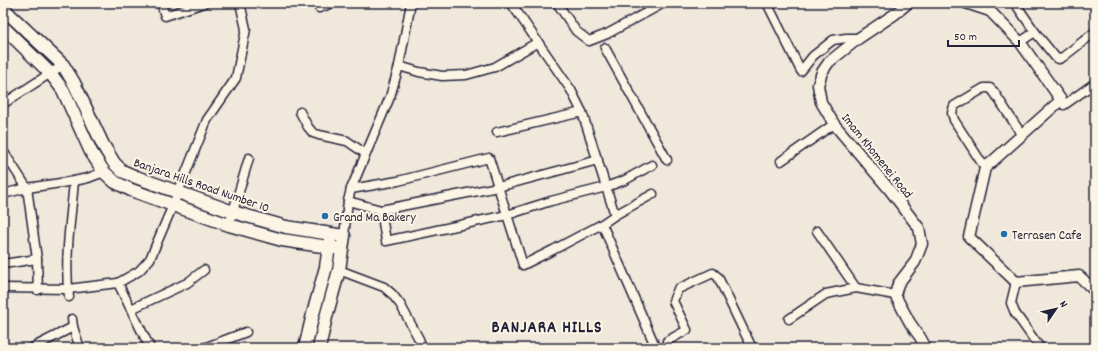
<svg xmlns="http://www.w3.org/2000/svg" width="1098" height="351" font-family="Dekko,sans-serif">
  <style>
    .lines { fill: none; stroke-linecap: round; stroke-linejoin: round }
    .minor-casing { stroke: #22223b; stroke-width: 11 }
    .tertiary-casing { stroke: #22223b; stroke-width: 13 }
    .secondary-casing { stroke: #22223b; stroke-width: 15 }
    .minor { stroke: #fcf5e5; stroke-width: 8 }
    .tertiary { stroke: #fcf5e5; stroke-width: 10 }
    .secondary { stroke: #fcf5e5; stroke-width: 12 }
    .poi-dot { fill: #1f6fb2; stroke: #fcf5e5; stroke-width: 1.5 }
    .labels { text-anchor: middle; stroke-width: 4; stroke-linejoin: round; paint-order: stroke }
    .street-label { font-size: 13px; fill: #22223b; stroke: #fcf5e5 }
    .poi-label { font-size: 13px; fill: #22223b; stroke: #fcf5e5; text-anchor: start }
    .district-label { font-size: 17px; font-weight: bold; letter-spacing: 1px; fill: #22223b; stroke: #fcf5e5 }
  </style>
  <rect width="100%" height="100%" fill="#efe8db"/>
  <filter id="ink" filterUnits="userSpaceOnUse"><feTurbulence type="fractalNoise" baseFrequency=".025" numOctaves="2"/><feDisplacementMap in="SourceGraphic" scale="8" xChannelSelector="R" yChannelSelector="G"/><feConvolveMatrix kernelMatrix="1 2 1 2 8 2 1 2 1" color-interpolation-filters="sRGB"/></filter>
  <g filter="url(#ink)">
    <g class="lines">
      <!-- minor casing -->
      <g class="minor-casing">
        <g id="minor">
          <path d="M161 3 165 16 204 3"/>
          <path d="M317 3 319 8 333 3"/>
          <path d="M511 3 571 90 582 112 615 215"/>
          <path d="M557 3 576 31 589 41 607 34 664 3"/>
          <path d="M767 3 801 71 813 56 833 40 846 38H859"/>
          <path d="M1016 3 1017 6 1035 32 1020 42"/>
          <path d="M1035 32 1056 58 1059 59 1063 57 1095 32"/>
          <path d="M605 48 667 160"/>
          <path d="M399 66 419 72 442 76 466 75 495 67 538 42"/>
          <path d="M3 104 63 65"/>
          <path d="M1064 105 1095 83"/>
          <path d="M300 112 308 127 313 133 319 135 347 141 366 154"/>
          <path d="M497 132 582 112"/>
          <path d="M3 151 27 188 37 259 38 290"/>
          <path d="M781 161 834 124"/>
          <path d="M985 168 954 120 952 113 954 106 984 88H990L994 92 1022 135"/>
          <path d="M351 189 398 181 489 158 523 265 553 250 602 224 615 215 653 194"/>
          <path d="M3 194 27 188 74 181 88 178 104 172"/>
          <path d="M348 201 381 210 498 187 598 160"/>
          <path d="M381 210 386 241 507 215 551 201 606 187 625 180 652 165"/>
          <path d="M602 224 656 348"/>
          <path d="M229 225 249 158"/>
          <path d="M817 231 856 288"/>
          <path d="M344 236 348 201 351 189 390 97 399 66 411 3"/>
          <path d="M3 264 37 259"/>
          <path d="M339 270 384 287 392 294 400 304 419 339 422 348"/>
          <path d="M1016 282 1011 303 1015 313 1040 348"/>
          <path d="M118 283 150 348"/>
          <path d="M3 288 68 289 118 283 139 271 150 259 173 205 207 120 236 78 246 29 240 3"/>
          <path d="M69 297C64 259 71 219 74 181"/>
          <path d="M131 309 187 283 204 270"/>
          <path d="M72 319 73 327 80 348"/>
          <path d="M789 319 826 294 856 288 895 295"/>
          <path d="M32 348 73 327"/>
          <path d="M204 348 246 332"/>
          <path d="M668 348 667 341 687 330 673 301 678 289 713 273 718 277 752 348"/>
        </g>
      </g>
      <!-- tertiary casing -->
      <g class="tertiary-casing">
        <g id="tertiary">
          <path d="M908 3 895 14 859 38 829 62 822 72 818 85 821 102 834 124 889 189 919 228 922 244 915 262 898 284 895 295 910 323 920 337 926 348"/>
          <path d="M966 3 990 11 1020 42 1061 100 985 168 969 237 1016 282 1079 276 1095 291"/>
        </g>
      </g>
      <!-- secondary casing -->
      <g class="secondary-casing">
        <g id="secondary">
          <path d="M3 7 10 15 63 65 74 83 103 145 114 163 122 171 136 177 233 212 286 227 344 236 339 270 326 317 319 348"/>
          <path d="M3 27 51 74 63 90 91 152 104 172 115 182 131 190 229 225 282 240 342 249"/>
          <path d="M305 348 313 314 326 267 330 240"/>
        </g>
      </g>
      <!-- minor -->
      <use href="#minor" class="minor"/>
      <!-- tertiary -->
      <use href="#tertiary" class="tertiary"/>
      <!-- secondary -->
      <use href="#secondary" class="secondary"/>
    </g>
  </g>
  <!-- markers -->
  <g class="poi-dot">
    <circle cx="325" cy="216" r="4"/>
    <circle cx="1004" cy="234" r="4"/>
  </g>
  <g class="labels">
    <!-- street labels -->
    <g class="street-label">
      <text transform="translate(878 155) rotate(51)" y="5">Imam Khomenei Road</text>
      <text transform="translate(202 184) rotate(19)" y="5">Banjara Hills Road Number 10</text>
    </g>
    <!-- poi labels -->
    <g class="poi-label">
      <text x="333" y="221">Grand Ma Bakery</text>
      <text x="1012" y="239">Terrasen Cafe</text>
    </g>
    <!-- district labels -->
    <g class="district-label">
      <text x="547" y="332">BANJARA HILLS</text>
    </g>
  </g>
  <!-- margin -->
  <rect width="1098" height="351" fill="none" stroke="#fcf5e5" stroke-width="16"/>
  <rect x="8" y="8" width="1082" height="335" fill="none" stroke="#22223b" stroke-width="1.5" filter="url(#ink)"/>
  <!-- north arrow -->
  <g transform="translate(1056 309) rotate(56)" stroke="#fcf5e5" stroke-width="3" paint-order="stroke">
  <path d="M0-3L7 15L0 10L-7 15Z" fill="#22223b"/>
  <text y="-6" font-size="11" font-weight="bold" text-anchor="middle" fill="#22223b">N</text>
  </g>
  <!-- scale -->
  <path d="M948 40v6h71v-6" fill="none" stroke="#22223b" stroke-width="2"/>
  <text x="954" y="40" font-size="12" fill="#22223b" stroke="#fcf5e5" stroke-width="3" paint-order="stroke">50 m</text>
</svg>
